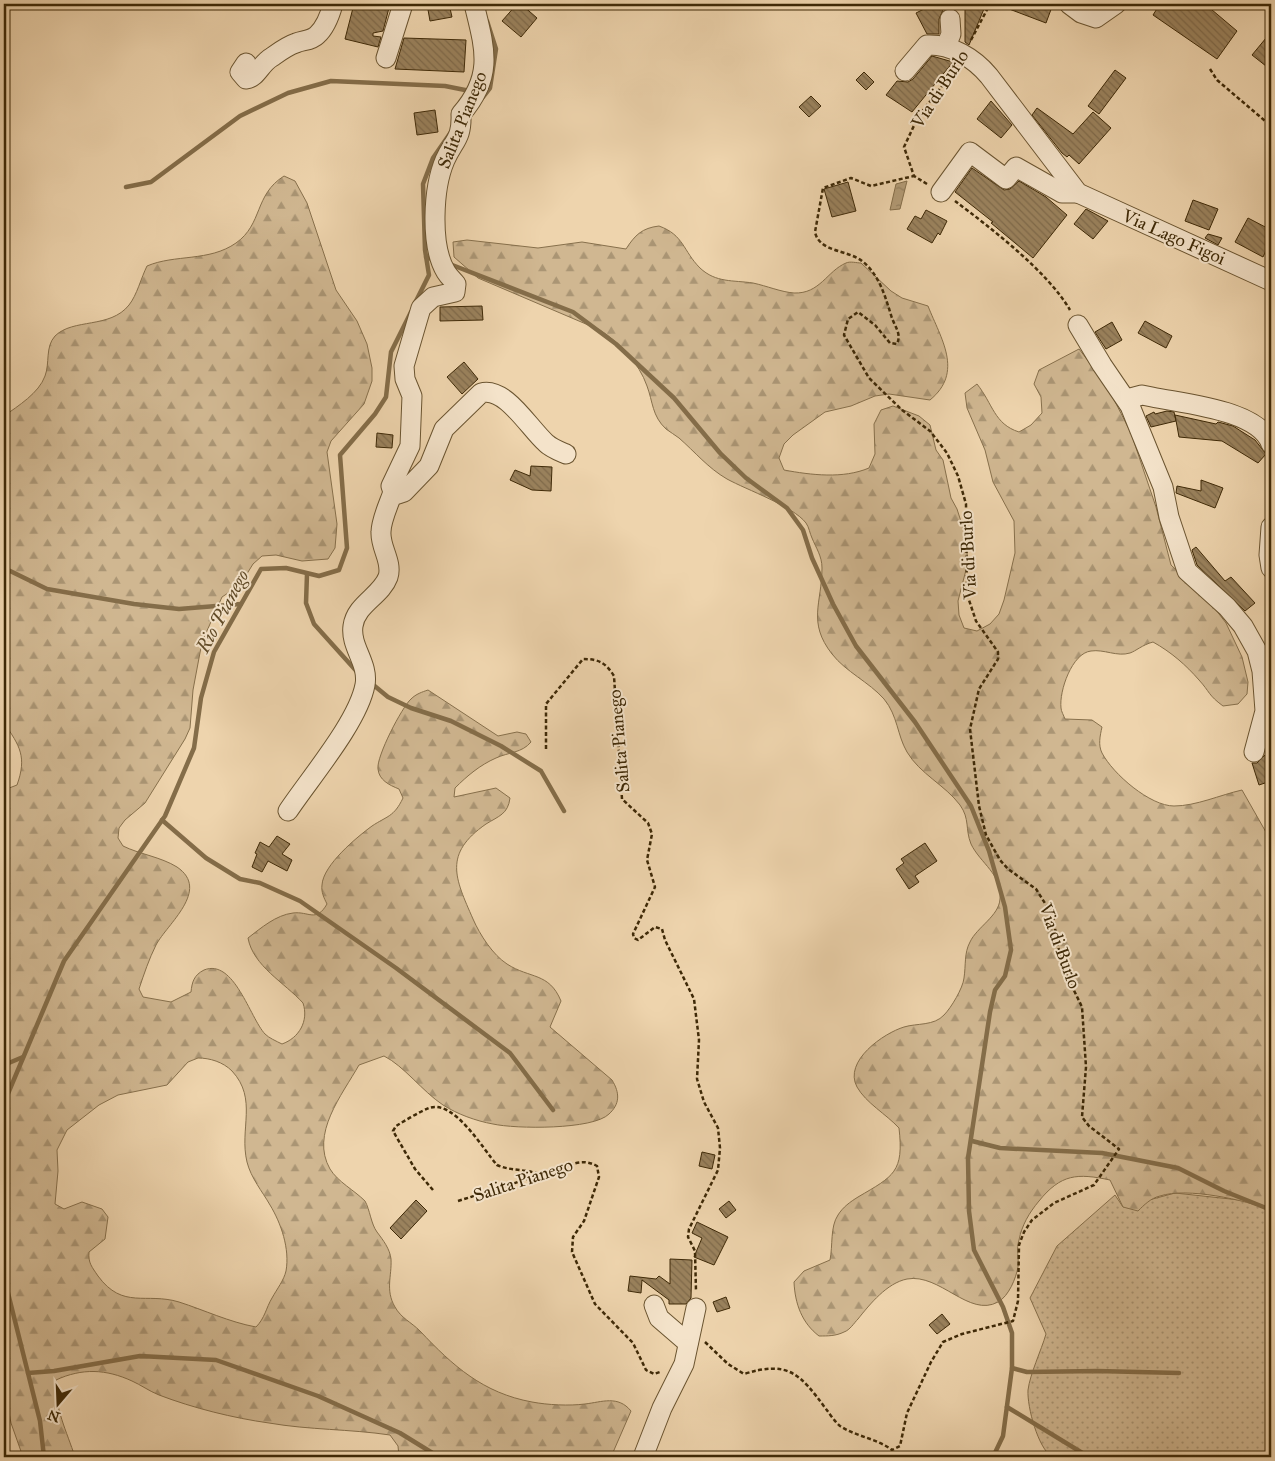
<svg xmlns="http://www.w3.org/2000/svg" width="1275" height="1461" font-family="'IM FELL Great Primer',serif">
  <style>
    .grass { fill: url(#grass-dots); stroke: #87704c }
    .forest { fill: url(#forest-firs); stroke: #87704c; fill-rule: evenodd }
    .water { fill: url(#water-ripples); stroke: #846d49 }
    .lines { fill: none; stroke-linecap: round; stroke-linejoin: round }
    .stream { stroke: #846d49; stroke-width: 4.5 }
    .building { fill: url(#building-back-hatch); stroke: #3e2907 }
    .minor-casing { stroke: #6a5430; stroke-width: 21 }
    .path { stroke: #3e2907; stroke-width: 2.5; stroke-dasharray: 4 2.5; stroke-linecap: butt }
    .minor { stroke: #f4e3ca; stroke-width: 19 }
    .labels { text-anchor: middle; stroke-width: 4; stroke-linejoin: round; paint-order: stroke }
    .street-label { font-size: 18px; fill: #3e2907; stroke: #f4e3ca }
    .water-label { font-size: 19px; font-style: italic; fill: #614b28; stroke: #f4e3ca }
  </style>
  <defs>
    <pattern id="grass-dots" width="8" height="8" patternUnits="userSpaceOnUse" patternTransform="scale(1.25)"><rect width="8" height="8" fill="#d0b791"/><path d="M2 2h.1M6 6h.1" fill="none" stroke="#aa9574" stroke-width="1.8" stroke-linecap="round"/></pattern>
    <pattern id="forest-firs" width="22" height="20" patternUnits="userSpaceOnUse" patternTransform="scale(1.25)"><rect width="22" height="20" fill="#d0b791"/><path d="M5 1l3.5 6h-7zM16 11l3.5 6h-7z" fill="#aa9574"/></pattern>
    <pattern id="water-ripples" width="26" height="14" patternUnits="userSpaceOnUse" patternTransform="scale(1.25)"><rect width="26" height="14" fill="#b29a75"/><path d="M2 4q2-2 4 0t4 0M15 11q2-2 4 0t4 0" fill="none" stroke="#927e5e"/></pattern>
    <pattern id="building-back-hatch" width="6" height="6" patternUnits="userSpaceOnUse" patternTransform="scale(1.25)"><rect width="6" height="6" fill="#9a825d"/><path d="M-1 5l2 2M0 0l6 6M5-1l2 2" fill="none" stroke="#7f6a4b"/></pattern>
  </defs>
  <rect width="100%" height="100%" fill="#eed4ad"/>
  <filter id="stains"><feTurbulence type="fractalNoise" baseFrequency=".004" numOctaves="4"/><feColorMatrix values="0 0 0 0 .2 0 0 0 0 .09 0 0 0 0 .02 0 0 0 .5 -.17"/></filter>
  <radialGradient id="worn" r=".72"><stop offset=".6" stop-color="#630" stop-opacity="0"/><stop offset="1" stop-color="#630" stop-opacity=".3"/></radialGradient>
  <!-- grass -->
  <path class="grass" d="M1175 1193 1249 1201 1271 1210V1457H1052C1038 1448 1027 1407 1028 1390 1030 1374 1041 1351 1046 1334L1030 1298 1057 1246 1115 1195 1123 1207Z"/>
  <!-- forest -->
  <g class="forest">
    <path d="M284 176 295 181 307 203 336 290 357 321 367 344 372 368V381L364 404 331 441 327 452 337 524 335 548 328 559 302 561 276 555 262 556 253 564 240 585 222 597 202 642 193 690 190 728 185 739 145 803 125 820 119 828 118 838 123 846C139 854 161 857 177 867 211 890 167 924 156 945 149 959 144 974 139 989L143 997 171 1002 191 992C192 982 194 975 204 970 234 958 250 1018 265 1034 269 1038 276 1041 282 1044 299 1038 309 1021 303 1003 285 983 253 966 248 938 261 928 276 915 293 913 309 911 316 923 327 904 324 898 321 892 322 885 323 865 357 837 372 826 387 816 394 817 403 798L399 789C389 785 379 780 378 769 376 757 402 707 411 699 416 694 422 692 428 690L498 736 517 732 526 734 531 742C522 753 509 752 496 758 480 765 467 776 455 788L454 797 496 788 510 798C508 814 499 816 486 824 443 854 455 878 473 919 480 935 493 955 507 964 530 979 549 972 561 1001L550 1027 612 1080C620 1093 620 1104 609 1114 593 1130 515 1129 493 1124 476 1121 457 1114 443 1105 422 1091 404 1066 384 1056L359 1065C342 1095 310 1134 330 1169 338 1182 354 1190 365 1201 370 1210 371 1224 377 1232 383 1240 390 1249 391 1259 392 1276 385 1290 395 1307 401 1318 411 1322 420 1331 453 1366 483 1393 532 1402 548 1405 569 1406 585 1404 602 1402 618 1395 631 1411L611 1457H399L398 1446 390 1435C350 1429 309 1430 269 1423 233 1418 193 1408 159 1395 149 1391 141 1385 132 1381 106 1369 82 1368 56 1380 54 1407 67 1432 75 1457H23L11 1423 4 1386V790L17 785C27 757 20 746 4 723V416C18 406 39 393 45 376 50 363 45 347 55 336 73 318 110 329 129 305 137 295 141 278 147 266 175 254 209 262 236 243 263 224 254 195 284 176ZM198 1058C210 1058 223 1062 232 1071 258 1099 239 1129 247 1162 251 1178 262 1191 270 1205 281 1223 290 1249 286 1271 284 1280 277 1289 272 1298 266 1308 265 1318 256 1327 229 1322 204 1310 179 1302 146 1292 123 1310 98 1276 92 1267 88 1263 89 1252L105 1239 108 1217 102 1209 82 1202 64 1209 55 1204 58 1171 57 1150 67 1130 99 1105 118 1095 167 1085 188 1062Z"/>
    <path d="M659 226C684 235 683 251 700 268 716 283 733 280 753 283 767 286 781 292 794 293 820 294 827 271 846 263 850 261 857 263 861 263L891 291 902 298 928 306C941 339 964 372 930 400L889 394 875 396 851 406 825 412 793 435 784 444 779 458 784 470C811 475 843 479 869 468L875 454 874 424 881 410 893 406 919 416 930 425 936 450 943 460 951 498 957 509 965 534 968 562 958 601 959 615 964 628 977 631 990 624 999 614 1004 600 1015 553 1014 521 993 482 985 450 967 408 965 393 977 384C993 404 994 424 1019 432L1031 425 1042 413 1041 397 1034 384 1039 370 1079 349 1106 384 1131 433 1156 507 1171 565 1209 601 1226 623 1242 657 1248 682 1247 694 1238 704 1223 706C1208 695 1210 692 1199 680 1186 665 1171 652 1153 642 1142 645 1136 651 1130 653 1117 657 1104 649 1091 651 1072 653 1059 691 1061 708 1061 711 1064 716 1065 719L1092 720 1102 727C1100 736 1098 745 1102 753 1113 774 1150 806 1174 806 1196 806 1220 795 1242 790L1271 841V1210C1245 1200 1187 1187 1160 1196 1151 1198 1144 1205 1138 1211L1123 1207 1110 1180C1077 1173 1061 1174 1039 1201 1029 1213 1022 1225 1019 1240 1016 1249 1019 1258 1018 1267 1016 1278 1009 1296 998 1302 969 1318 940 1273 907 1279 887 1283 870 1304 858 1319 854 1323 850 1330 844 1332 836 1336 828 1336 819 1336 802 1323 795 1304 794 1282L804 1271 830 1260C833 1245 830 1227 838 1215 843 1207 850 1202 858 1197 894 1176 904 1172 899 1128 886 1114 866 1103 857 1087 843 1061 884 1033 904 1027 917 1023 934 1026 944 1015 951 1008 963 988 964 978 966 965 964 953 970 942 977 927 999 916 1000 899 1003 875 980 863 971 844 965 829 970 819 960 805 945 785 920 774 907 752 897 735 898 716 884 699 869 682 846 672 832 654 807 622 822 603 822 568 822 556 816 548 812 538 810 534 809 527 806 523 793 506 747 490 727 479 708 468 695 452 679 438 675 435 670 432 666 429 652 416 653 402 647 386 639 363 620 343 600 330L478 278 454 257 453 242 467 240 538 248 582 242 626 249C635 235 642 228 659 226Z"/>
  </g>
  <!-- water -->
  <path class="water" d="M907 181 900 209 890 210 896 184Z"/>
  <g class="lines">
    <!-- stream -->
    <g class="stream">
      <path d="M483 97 490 88 496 49 487 21"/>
      <path d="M126 187 151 182 240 116 288 93 331 81 445 86 470 91"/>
      <path d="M426 257 435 260"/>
      <path d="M447 263 573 312 616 344 674 398 720 453 746 478 787 508 803 530 812 558 833 604 856 646 915 722 971 806 989 851 1005 907 1011 950 1005 976 995 990 990 1012 968 1158 969 1211 974 1250 1003 1307 1012 1333V1368L1003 1436 993 1457"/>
      <path d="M415 303 429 275 425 250 423 184 433 158 451 132"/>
      <path d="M4 568 47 589 134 604 179 609 241 604"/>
      <path d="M307 574 306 603 314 624 359 674"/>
      <path d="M371 683 388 697 411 708 451 721 501 746 541 771 564 811"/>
      <path d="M162 820 206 858 240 879 260 883 300 901 396 968 510 1053 553 1110"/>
      <path d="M4 1065 23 1057"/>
      <path d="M4 1103 64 961 165 816 194 748 201 698 214 652 261 569 286 568 319 576 339 570 347 548 340 455 375 414 386 397 391 352 411 312"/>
      <path d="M972 1141 1000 1148 1102 1153 1178 1168 1224 1191 1271 1210"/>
      <path d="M4 1277 40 1421 44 1457"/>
      <path d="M1012 1368 1027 1372 1097 1371 1179 1373"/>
      <path d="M28 1373 54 1371 140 1356 216 1360 318 1396 400 1433 439 1457"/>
      <path d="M1007 1407 1089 1457"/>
    </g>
  </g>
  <!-- building -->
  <g class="building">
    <path d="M354 4H390L383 31 373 33V36L381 37 378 47 345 39Z"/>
    <path d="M427 4H449L452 17 430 21Z"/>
    <path d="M517 4H521L537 18 521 37 502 21Z"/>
    <path d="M934 4H940L943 10 939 19V34H927L916 13Z"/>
    <path d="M965 4H986L969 45 965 42Z"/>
    <path d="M996 4H1053L1046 23Z"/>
    <path d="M1160 4H1205L1237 31 1217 59 1153 15Z"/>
    <path d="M1271 32V70L1252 55Z"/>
    <path d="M404 38 466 40 464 72 395 69Z"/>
    <path d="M932 56 953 62 912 112 886 95 897 81 908 82 913 79Z"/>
    <path d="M1115 70 1126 78 1099 114 1088 106Z"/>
    <path d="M864 72 874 82 866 90 856 80Z"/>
    <path d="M811 96 821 106 809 117 799 107Z"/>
    <path d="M991 101 1012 125 1001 138 977 119Z"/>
    <path d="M1037 108 1073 134 1093 112 1111 128 1079 164 1069 155 1067 157 1062 153 1032 115Z"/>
    <path d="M435 110 438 132 417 135 414 113Z"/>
    <path d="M972 168 1004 190 1010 189 1019 181 1046 197 1067 215 1033 258 991 223 993 222 955 192Z"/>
    <path d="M848 182 856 211 832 217 824 189Z"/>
    <path d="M1193 200 1218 209 1209 230 1185 221Z"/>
    <path d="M1086 209 1108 221 1093 239 1074 224Z"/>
    <path d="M926 210 947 221 940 235 938 233 932 243 907 229 915 216 921 219Z"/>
    <path d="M1248 218 1271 230V240L1263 257 1235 242Z"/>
    <path d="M1208 234 1222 238 1218 245 1205 238Z"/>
    <path d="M482 306 483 320 440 321V307Z"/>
    <path d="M1145 321 1172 336 1166 348 1138 333Z"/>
    <path d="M1112 322 1122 340 1106 349 1095 332Z"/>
    <path d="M464 362 478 379 462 394 447 377Z"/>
    <path d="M1167 411 1174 412 1176 421 1151 427 1146 416 1154 412 1155 414Z"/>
    <path d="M1175 415 1216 424 1218 422 1233 426 1255 440 1266 454 1258 463 1222 441 1179 437Z"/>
    <path d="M377 433 393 435 392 448 376 447Z"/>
    <path d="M531 466 552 467 551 491 532 490 510 480 515 470 530 476Z"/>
    <path d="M1201 480 1223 488 1215 508 1176 493 1177 486 1201 491Z"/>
    <path d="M1196 547 1225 581 1231 577 1255 603 1245 611 1197 565 1192 550Z"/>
    <path d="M1271 752V781L1259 785 1252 763H1257L1265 755Z"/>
    <path d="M277 836 290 844 282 854 292 860 287 871 268 861 262 872 252 867 257 854 255 853 260 842 269 847Z"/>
    <path d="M925 843 937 861 915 876 919 882 909 889 896 869 904 863 901 859Z"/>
    <path d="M702 1152 715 1155 712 1169 699 1166Z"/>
    <path d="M416 1200 427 1211 401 1239 390 1228Z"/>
    <path d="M729 1201 736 1210 726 1218 719 1209Z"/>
    <path d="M697 1222 728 1237 714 1265 694 1257 702 1238 692 1233Z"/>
    <path d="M670 1259 692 1260 691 1298 686 1304H669V1300L642 1280 641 1293 628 1291 630 1276 656 1279 659 1276 670 1284Z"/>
    <path d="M726 1297 730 1308 717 1312 713 1302Z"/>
    <path d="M942 1314 950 1324 937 1334 929 1325Z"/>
  </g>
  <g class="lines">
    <!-- minor casing -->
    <g class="minor-casing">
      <g id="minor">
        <path d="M474 4C485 49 494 76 461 114 462 139 454 140 445 160 433 188 430 246 446 272 449 277 453 280 456 284L455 292 433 297 421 308 418 318 404 366 405 379 412 396 410 446 391 486 393 492 398 494 404 492 429 466 444 429 481 393C505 386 529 428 546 443 551 448 559 451 566 454"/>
        <path d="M1069 4 1081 13 1096 18 1116 4"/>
        <path d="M946 46 951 34 950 19"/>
        <path d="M386 58 403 4"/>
        <path d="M246 63 240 72 246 79C257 78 260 64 272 57 279 52 287 46 296 43 303 40 311 41 317 35 326 27 330 15 333 4"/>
        <path d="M905 71 927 45C951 44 974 58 989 76L1078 193 1271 281"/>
        <path d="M941 192 970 152 1006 179 1016 167 1062 193H1078"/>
        <path d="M1078 325 1102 365 1130 406 1163 487 1169 517 1187 571 1227 607 1243 626 1257 651 1262 671 1265 711 1254 752"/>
        <path d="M1127 399 1142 395 1152 397C1185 404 1259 410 1271 444"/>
        <path d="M1271 527 1269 555 1271 568"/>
        <path d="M288 811C310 778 358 722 365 685 369 663 350 647 353 626 356 604 381 596 388 577 393 562 380 548 381 532 381 520 389 504 393 492"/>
        <path d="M654 1305 659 1318 688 1343"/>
        <path d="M643 1457 662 1408 684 1364 696 1308"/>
      </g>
    </g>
    <!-- path -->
    <g class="path">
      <path d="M971 40 990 4"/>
      <path d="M1210 69 1217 80 1271 126"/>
      <path d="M927 184 914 176 904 147 918 117 955 69"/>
      <path d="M955 201C991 228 1048 272 1070 310"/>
      <path d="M546 749V704L583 659C599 659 606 663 614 676L622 799 648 823 652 834 647 860 655 887 633 934 634 938 638 940 655 927 662 929 665 940 694 999 699 1040 697 1079 704 1102 718 1128 720 1148 718 1170 689 1229 688 1237 695 1251 696 1291"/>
      <path d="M433 1190 415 1169 393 1131 396 1126C406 1120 419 1112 429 1108 454 1099 483 1149 497 1165 510 1171 525 1169 539 1174"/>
      <path d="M458 1201 540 1175C562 1174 575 1154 597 1166L599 1177 584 1221 573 1237 572 1252 595 1304 633 1343 646 1370 654 1374 660 1372"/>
      <path d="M705 1342 728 1364 744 1374C789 1360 800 1374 826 1409 830 1414 835 1422 840 1426 857 1437 876 1438 892 1450L900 1446 907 1413 931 1362 943 1342 962 1334 1013 1321 1018 1301 1019 1245 1024 1232 1032 1220 1054 1203 1094 1185 1119 1149 1089 1126 1082 1117 1086 1067 1082 1007 1067 976 1058 947 1053 916 1036 889 1008 869 1000 860 986 835 979 806 970 729 979 689 998 659V652L976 621 967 594 966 504 958 476 947 453 930 431 902 410 869 378 844 335 848 319 858 312 875 325 890 343 897 344C902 333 894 326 891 315 885 296 879 274 862 261 848 250 819 252 815 232L823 188 851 178 871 186 914 176"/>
    </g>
    <!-- minor -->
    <use href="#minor" class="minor"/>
  </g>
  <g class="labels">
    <!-- street labels -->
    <g class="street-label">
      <text transform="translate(940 89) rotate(-57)" y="6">Via di Burlo</text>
      <text transform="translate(462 120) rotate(-68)" y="6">Salita Pianego</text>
      <text transform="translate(1174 237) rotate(24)" y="6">Via Lago Figoi</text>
      <text transform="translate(968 555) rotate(-93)" y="6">Via di Burlo</text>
      <text transform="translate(619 741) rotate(-95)" y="6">Salita Pianego</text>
      <text transform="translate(1060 946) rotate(70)" y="6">Via di Burlo</text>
      <text transform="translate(523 1180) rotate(-18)" y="6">Salita Pianego</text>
    </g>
    <!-- water labels -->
    <g class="water-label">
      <text transform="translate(222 611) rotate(-62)" y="7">Rio Pianego</text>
    </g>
  </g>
  <!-- margin -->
  <rect width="1275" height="1461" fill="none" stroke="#eed4ad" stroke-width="20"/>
  <rect x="5" y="5" width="1265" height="1451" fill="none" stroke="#3e2907" stroke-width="2.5"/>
  <rect x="10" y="10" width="1255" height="1441" fill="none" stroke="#3e2907"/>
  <!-- north arrow -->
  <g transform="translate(58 1404) rotate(199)" stroke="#f4e3ca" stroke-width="4" paint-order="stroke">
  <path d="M0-4L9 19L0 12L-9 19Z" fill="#3e2907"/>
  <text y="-8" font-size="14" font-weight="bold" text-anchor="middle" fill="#3e2907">N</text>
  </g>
  <rect width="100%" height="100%" filter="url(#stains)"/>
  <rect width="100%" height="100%" fill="url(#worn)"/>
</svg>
